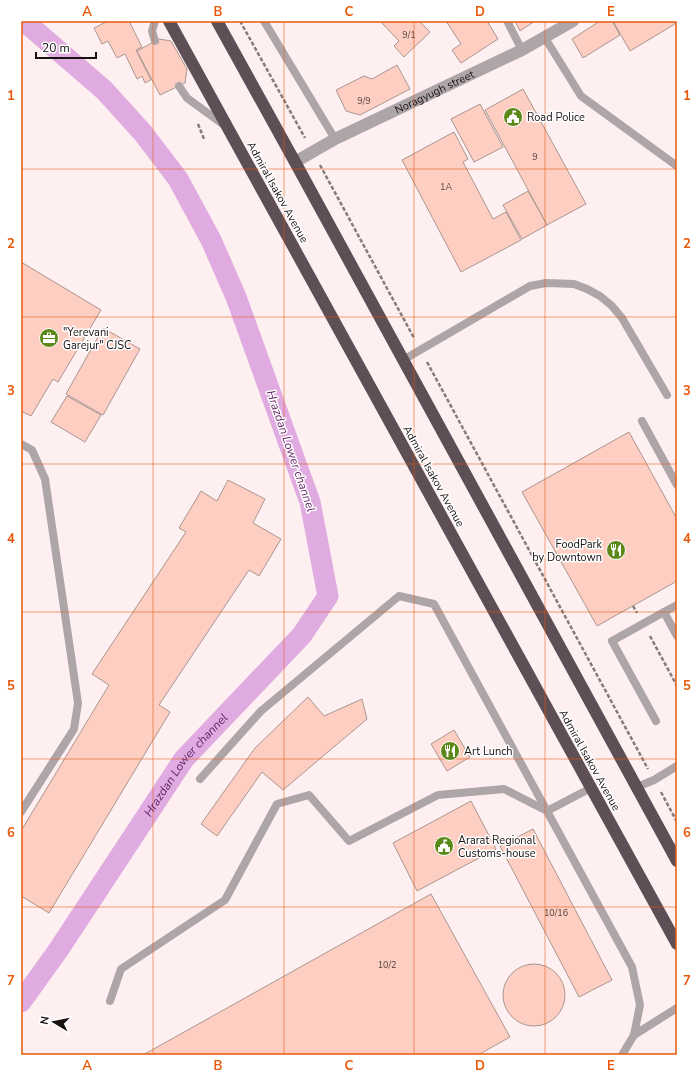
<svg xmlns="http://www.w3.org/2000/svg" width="698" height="1076" font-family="'Nunito Sans',sans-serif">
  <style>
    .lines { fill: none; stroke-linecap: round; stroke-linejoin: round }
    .canal { stroke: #e0abe0; stroke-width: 21 }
    .building { fill: #fdcec1; stroke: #aa9691 }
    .path { stroke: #867c7c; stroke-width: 2.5; stroke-dasharray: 4 2; stroke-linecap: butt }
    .lane { stroke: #aea5a9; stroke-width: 8 }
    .street { stroke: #aea5a9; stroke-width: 12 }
    .highway { stroke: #5e4e55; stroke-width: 12 }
    .grid { fill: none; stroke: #e8590c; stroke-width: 1; stroke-opacity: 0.55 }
    .labels { text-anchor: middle; stroke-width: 3; stroke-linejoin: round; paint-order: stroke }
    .number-label { font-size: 9px; fill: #51403d }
    .street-label { font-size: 11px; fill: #181111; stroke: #fff }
    .poi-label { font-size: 11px; fill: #181111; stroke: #fff; text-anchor: start }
    .water-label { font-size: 12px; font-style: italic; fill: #652667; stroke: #fff }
    .neatline { fill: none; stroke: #e8590c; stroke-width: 1.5 }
    .grid-label { font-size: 13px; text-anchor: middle; font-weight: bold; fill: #e8590c }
  </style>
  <rect width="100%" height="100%" fill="#fef0f1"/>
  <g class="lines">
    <!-- canal -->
    <path class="canal" id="s1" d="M21 1002 59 949 184 759 302 635 328 596 310 502 236 297 211 240 178 179 143 133 104 90 24 21"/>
  </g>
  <!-- building -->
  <g class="building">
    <path d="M108 21H129L142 47 136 50 151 80 145 83 142 76 137 79 125 54 117 58 108 41 102 44 94 28Z"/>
    <path d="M380 21H419L430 32 404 57 394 46 399 41Z"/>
    <path d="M446 21H487L498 39 461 63 452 50 461 44Z"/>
    <path d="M515 21H535L520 31Z"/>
    <path d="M600 21H612L620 35 583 58 572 39Z"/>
    <path d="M613 21H673L675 24 630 51Z"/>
    <path d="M159 39 171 41 187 69 185 83 160 95 137 51Z"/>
    <path d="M397 65 410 89 360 115 346 111 336 90 364 76 372 79Z"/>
    <path d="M523 89 586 204 547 225 485 110Z"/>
    <path d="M480 104 503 147 474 162 451 119Z"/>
    <path d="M454 132 468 159 463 162 493 219 506 212 521 240 461 272 402 160Z"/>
    <path d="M528 191 547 225 522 239 503 205Z"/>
    <path d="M21 262 101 310 58 382 53 379 31 416 21 411Z"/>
    <path d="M103 328 140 349 103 415 66 394Z"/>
    <path d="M67 396 101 415 85 442 51 422Z"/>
    <path d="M629 432 677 519V581L597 626 522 492Z"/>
    <path d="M228 480 265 499 253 523 281 539 259 576 249 570 159 705 170 712 49 913 21 896V831L109 685 92 674 186 532 179 528 201 491 217 501Z"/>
    <path d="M308 697 324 716 362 699 367 719 283 790 262 772 217 836 201 824 255 748Z"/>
    <path d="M454 730 470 757 447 771 431 744Z"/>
    <path d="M471 801 496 849 417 891 393 843Z"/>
    <path d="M533 829 612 980 579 997 500 846Z"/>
    <path d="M431 894 510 1037 478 1055H143Z"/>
    <circle cx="534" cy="995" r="31"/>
  </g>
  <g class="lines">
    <!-- path -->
    <g class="path">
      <path d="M240 21 305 138"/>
      <path d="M198 124 204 139"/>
      <path d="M320 165 414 338"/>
      <path d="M427 362 648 769"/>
      <path d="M633 606 637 613"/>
      <path d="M650 636 677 686"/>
      <path d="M661 792 677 822"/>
    </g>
    <!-- lane -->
    <g class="lane">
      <path d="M155 21 152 31 155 41"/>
      <path d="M264 21 335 139"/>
      <path d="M507 21 522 50"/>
      <path d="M545 38 581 96 677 166"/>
      <path d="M179 86 187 98 224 125"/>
      <path d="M403 360 530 286 546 283 574 284 587 289 600 296 612 306 622 318 667 395"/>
      <path d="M642 421 677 485"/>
      <path d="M21 444 32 450 45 479 78 703 74 729 21 812"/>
      <path d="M677 605 664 612 677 636"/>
      <path d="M656 721 612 641 664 612"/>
      <path d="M200 779 261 711 399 596 434 604 632 967 640 1005 634 1035 622 1055"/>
      <path d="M637 787 654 780 677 766"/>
      <path d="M110 1001 121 969 225 900 277 804 309 795 349 841 438 795 504 789 547 811 591 788"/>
      <path d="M634 1035 677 1008"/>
    </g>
    <!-- street -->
    <path class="street" id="s2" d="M295 162 335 139 522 50 573 21"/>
    <!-- highway -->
    <g class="highway">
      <path d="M169 21 677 944"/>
      <path d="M217 21 295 162 677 861"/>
    </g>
  </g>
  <!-- grid -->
  <path class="grid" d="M153 21V1055M284 21V1055M414 21V1055M545 21V1055M21 169H677M21 317H677M21 464H677M21 612H677M21 759H677M21 907H677"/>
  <!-- icons -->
  <defs>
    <g id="civic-disc" transform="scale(1)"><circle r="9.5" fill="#5a8819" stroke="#fff"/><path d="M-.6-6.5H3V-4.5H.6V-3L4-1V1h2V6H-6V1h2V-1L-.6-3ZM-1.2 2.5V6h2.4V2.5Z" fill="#fff"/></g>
    <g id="office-disc" transform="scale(1)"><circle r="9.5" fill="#5a8819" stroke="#fff"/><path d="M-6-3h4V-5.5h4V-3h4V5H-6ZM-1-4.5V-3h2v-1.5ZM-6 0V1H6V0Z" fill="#fff"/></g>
    <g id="restaurant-disc" transform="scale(1)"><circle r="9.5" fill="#5a8819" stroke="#fff"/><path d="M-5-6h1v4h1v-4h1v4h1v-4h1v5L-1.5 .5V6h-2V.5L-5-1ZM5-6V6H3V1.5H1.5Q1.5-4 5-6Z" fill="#fff"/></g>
  </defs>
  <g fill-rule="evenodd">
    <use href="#civic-disc" x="513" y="117"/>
    <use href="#office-disc" x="49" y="338"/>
    <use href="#restaurant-disc" x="616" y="550"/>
    <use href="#restaurant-disc" x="450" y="751"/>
    <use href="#civic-disc" x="444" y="846"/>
  </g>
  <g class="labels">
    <!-- number labels -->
    <g class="number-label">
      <text x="409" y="38">9/1</text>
      <text x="364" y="104">9/9</text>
      <text x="535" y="160">9</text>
      <text x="446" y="190">1А</text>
      <text x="556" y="916">10/16</text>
      <text x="387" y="968">10/2</text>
    </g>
    <!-- street labels -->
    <g class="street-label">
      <text dy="4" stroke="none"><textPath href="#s2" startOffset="156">Noragyugh street</textPath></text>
      <text transform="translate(278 192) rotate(61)" y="4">Admiral Isakov Avenue</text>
      <text transform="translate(434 476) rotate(61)" y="4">Admiral Isakov Avenue</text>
      <text transform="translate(590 760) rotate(61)" y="4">Admiral Isakov Avenue</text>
    </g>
    <!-- poi labels -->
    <g class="poi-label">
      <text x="527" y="121">Road Police</text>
      <text x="63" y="336">"Yerevani<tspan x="63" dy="13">Garejur" CJSC</tspan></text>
      <text x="602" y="548" text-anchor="end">FoodPark<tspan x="602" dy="13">by Downtown</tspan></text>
      <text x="464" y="755">Art Lunch</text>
      <text x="458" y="844">Ararat Regional<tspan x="458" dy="13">Customs-house</tspan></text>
    </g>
    <!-- water labels -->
    <g class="water-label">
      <text transform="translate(291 451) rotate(71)" y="4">Hrazdan Lower channel</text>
      <text dy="4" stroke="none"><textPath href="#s1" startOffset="289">Hrazdan Lower channel</textPath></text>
    </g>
  </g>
  <!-- border -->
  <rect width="698" height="1076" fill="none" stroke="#ffffff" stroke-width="44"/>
  <!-- north arrow -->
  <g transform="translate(54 1022) rotate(280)" stroke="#ffffff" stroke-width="3" paint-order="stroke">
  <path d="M0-3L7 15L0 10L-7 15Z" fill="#181111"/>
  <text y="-6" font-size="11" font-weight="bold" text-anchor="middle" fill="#181111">N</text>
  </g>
  <!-- scale -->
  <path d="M36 52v6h60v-6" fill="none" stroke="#181111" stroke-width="2"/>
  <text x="42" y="52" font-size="12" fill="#181111" stroke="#ffffff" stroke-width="3" paint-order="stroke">20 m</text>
  <rect x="22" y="22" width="654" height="1032" class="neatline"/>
  <g class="grid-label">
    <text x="87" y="16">A</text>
    <text x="218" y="16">B</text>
    <text x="349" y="16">C</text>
    <text x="480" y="16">D</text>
    <text x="611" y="16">E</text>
    <text x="11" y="100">1</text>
    <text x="687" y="100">1</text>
    <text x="11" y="248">2</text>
    <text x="687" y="248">2</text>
    <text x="11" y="395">3</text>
    <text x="687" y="395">3</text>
    <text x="11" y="543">4</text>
    <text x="687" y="543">4</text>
    <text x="11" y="690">5</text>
    <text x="687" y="690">5</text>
    <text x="11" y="837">6</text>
    <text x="687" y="837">6</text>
    <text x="11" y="985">7</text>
    <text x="687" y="985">7</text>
    <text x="87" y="1070">A</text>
    <text x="218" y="1070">B</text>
    <text x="349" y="1070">C</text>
    <text x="480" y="1070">D</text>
    <text x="611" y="1070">E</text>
  </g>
</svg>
